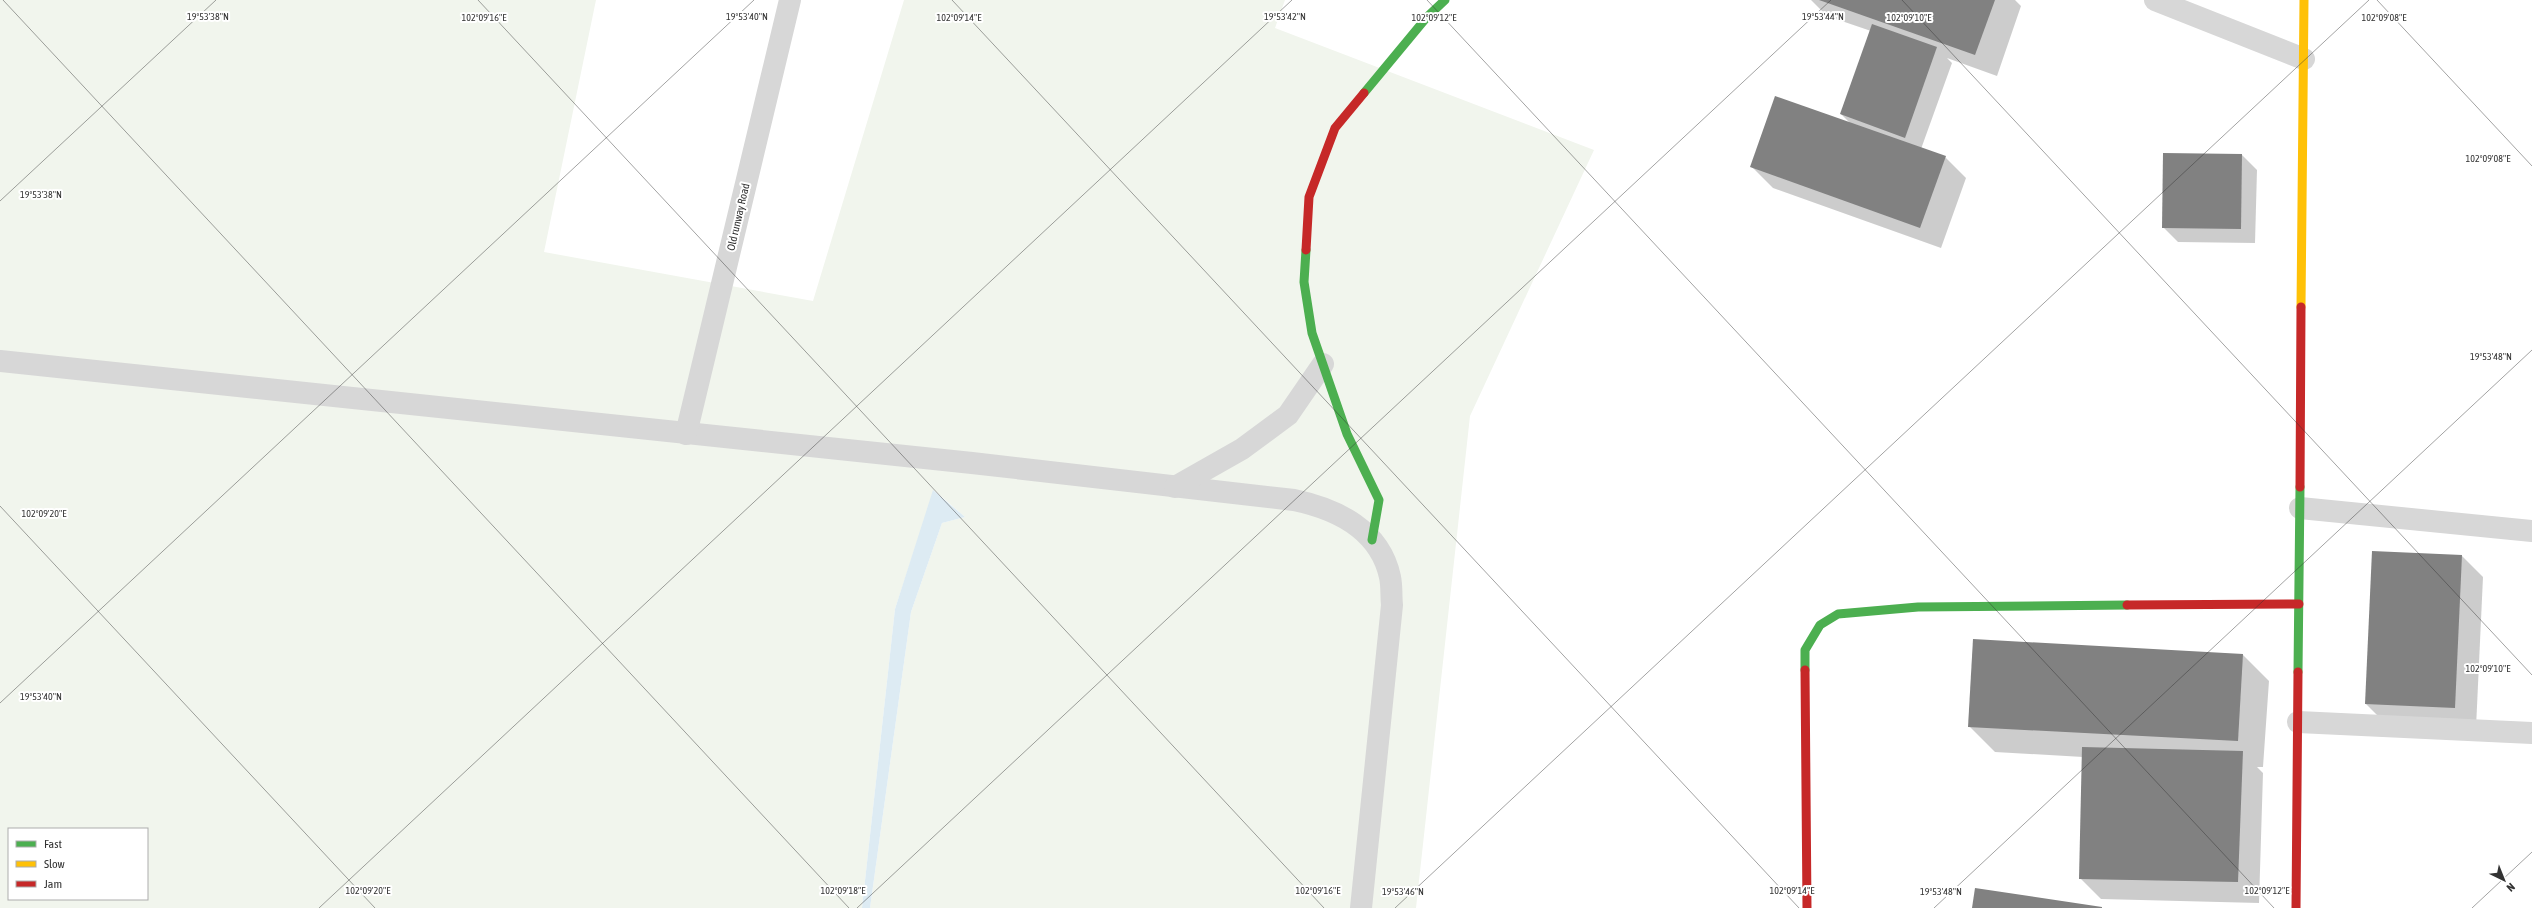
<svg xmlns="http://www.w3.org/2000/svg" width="2532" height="908" font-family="'Asap Condensed',sans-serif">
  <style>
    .green { fill: #f1f5ed; fill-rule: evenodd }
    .water { fill: #ddebf3 }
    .shadow { fill: #0003 }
    .building { fill: #818181 }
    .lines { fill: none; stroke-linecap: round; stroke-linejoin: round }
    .lane { stroke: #d7d7d7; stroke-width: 22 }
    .street { stroke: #d7d7d7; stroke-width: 22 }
    .fast { stroke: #4caf50; stroke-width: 9 }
    .slow { stroke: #ffc107; stroke-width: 9 }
    .jam { stroke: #c62828; stroke-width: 9 }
    .ticks { fill: none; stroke: #333; stroke-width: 1; stroke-opacity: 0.45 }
    .labels { text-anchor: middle; stroke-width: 4; stroke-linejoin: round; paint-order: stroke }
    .street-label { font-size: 11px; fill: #333; stroke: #fff }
    .ticks-label { font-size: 10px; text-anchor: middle; fill: #333; stroke: #fff; stroke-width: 4; stroke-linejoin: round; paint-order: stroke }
  </style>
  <rect width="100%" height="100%" fill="#fff"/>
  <!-- green -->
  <path class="green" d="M0 0H596L544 252 813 301 904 0H1285L1275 28 1594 150 1470 416 1416 908H870L911 612 942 523 965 517 934 490 895 609 862 908H0ZM9 829H147V899H9Z"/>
  <!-- water -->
  <path class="water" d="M933 490 965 517 942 523 911 612 870 908H862L895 609Z"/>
  <!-- shadow -->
  <g class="shadow">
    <path d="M1811 0H2015L2021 6 1997 76 1947 58 1952 63 1921 149 1945 157 1966 178 1941 248 1773 188 1752 167 1851 124 1841 114 1871 31 1827 16Z"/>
    <path d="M2242 155 2257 170 2255 243 2178 242 2163 227Z"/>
    <path d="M2462 556 2483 577 2476 728 2387 725 2366 704Z"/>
    <path d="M2243 655 2269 681 2263 767H2257L2263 773 2259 903 2101 899 2080 878 2083 757 1995 752 1969 726Z"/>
  </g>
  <!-- building -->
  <g class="building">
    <path d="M1819 0H1995L1975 55Z"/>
    <path d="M1872 24 1937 47 1905 138 1840 114Z"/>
    <path d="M1775 96 1946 156 1920 228 1750 167Z"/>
    <path d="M2163 153 2242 154 2241 229 2162 228Z"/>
    <path d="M2372 551 2462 555 2455 708 2365 704Z"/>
    <path d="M1973 639 2243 654 2238 741 1968 727Z"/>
    <path d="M2082 747 2243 751 2238 882 2079 879Z"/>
    <path d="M1975 888 2102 907V908H1972Z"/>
  </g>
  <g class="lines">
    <!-- lane -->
    <g class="lane">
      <path d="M2155 0 2304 59"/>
      <path d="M0 361 972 463 1294 500C1337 509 1380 530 1390 577 1392 586 1391 596 1392 605L1361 908"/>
      <path d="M686 434 790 0"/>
      <path d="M2300 508 2532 531"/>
      <path d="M2298 722 2532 733"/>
    </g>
    <!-- street -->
    <path class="street" d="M1175 487 1242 449 1288 415 1323 364"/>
    <!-- fast -->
    <g class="fast">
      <path d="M1364 93 1427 17 1445 0"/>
      <path d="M1306 250 1304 282 1312 333 1347 434 1379 500 1372 540"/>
      <path d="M1805 670V650L1820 625 1838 614 1918 607 2127 605"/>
      <path d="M2298 672 2300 487"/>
    </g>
    <!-- slow -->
    <path class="slow" d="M2301 307 2304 0"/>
    <!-- jam -->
    <g class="jam">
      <path d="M1306 250 1309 197 1335 128 1364 93"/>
      <path d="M2300 487 2301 307"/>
      <path d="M2127 605 2299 604"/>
      <path d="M1805 670 1807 908"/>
      <path d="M2296 908 2298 672"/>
    </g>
  </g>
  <!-- ticks -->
  <path class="ticks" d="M3 0 849 908M478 0 1324 908M952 0 1799 908M1427 0 2274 908M1902 0 2532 675M2377 0 2532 166M0 201 216 0M0 506 375 908M0 703 754 0M319 908 1292 0M857 908 1831 0M1395 908 2369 0M1934 908 2532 350M2472 908 2532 852"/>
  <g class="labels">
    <!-- street labels -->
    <g class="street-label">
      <text transform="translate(738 217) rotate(-77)" y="4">Old runway Road</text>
    </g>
  </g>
  <g class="ticks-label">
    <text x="208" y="20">19°53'38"N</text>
    <text x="747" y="20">19°53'40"N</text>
    <text x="1285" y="20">19°53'42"N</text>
    <text x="1823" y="20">19°53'44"N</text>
    <text x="484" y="21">102°09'16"E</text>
    <text x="959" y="21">102°09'14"E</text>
    <text x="1434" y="21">102°09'12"E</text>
    <text x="1909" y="21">102°09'10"E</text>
    <text x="2384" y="21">102°09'08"E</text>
    <text x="2488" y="162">102°09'08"E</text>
    <text x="41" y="198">19°53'38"N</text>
    <text x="2491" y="360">19°53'48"N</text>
    <text x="44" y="517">102°09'20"E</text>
    <text x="2488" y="672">102°09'10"E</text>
    <text x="41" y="700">19°53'40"N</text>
    <text x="368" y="894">102°09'20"E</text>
    <text x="843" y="894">102°09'18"E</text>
    <text x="1318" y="894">102°09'16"E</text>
    <text x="1792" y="894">102°09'14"E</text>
    <text x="2267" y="894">102°09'12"E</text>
    <text x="1403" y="895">19°53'46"N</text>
    <text x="1941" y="895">19°53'48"N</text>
  </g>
  <!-- legend -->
  <rect x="8" y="828" width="140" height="72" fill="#ffffff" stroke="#adadad"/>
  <rect x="16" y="841" width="20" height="6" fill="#4caf50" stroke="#adadad"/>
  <text x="44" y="848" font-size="12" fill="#333333">Fast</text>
  <rect x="16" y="861" width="20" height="6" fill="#ffc107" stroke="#adadad"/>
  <text x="44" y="868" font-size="12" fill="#333333">Slow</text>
  <rect x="16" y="881" width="20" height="6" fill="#c62828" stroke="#adadad"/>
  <text x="44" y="888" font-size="12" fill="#333333">Jam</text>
  <!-- north arrow -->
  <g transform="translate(2504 880) rotate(137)" stroke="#ffffff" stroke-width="3" paint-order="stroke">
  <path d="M0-3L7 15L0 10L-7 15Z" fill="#333333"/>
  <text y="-6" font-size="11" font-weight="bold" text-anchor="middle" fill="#333333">N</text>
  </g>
</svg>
